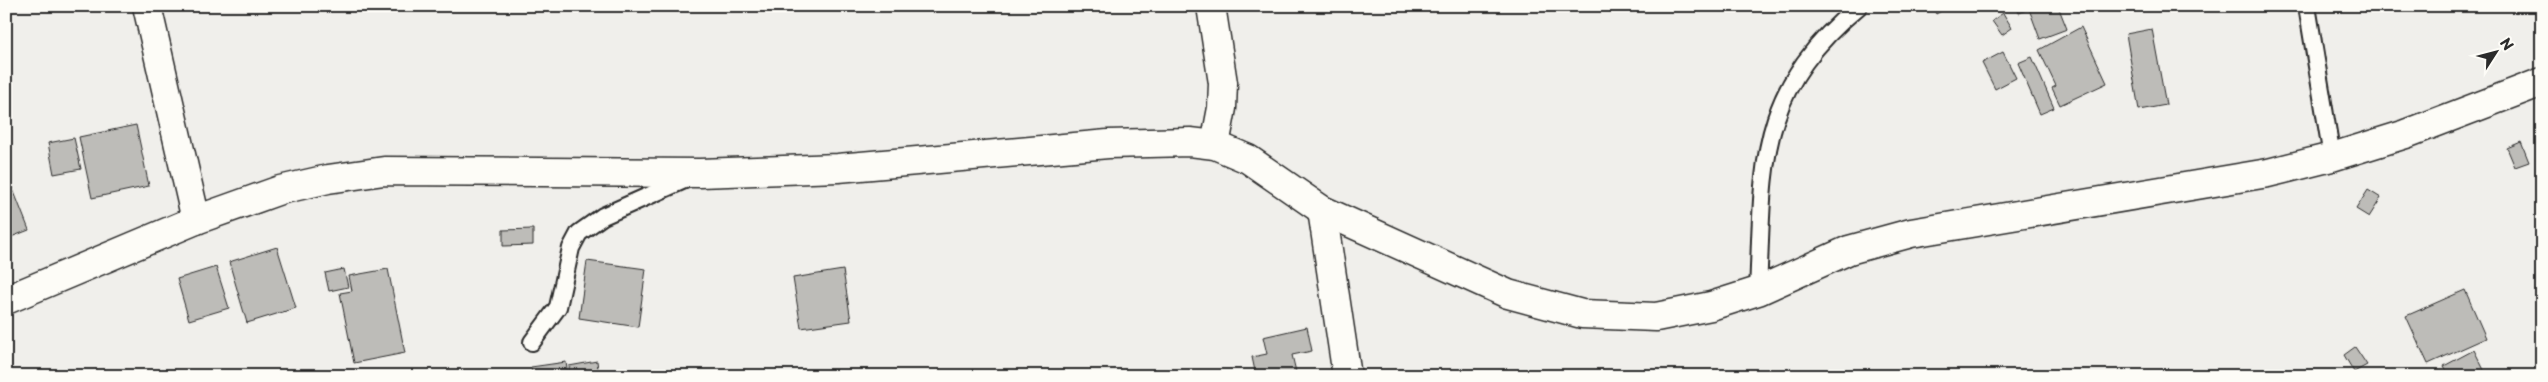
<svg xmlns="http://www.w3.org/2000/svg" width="2548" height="382" font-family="'Playpen Sans',sans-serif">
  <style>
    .building { fill: #bdbcb8; stroke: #2b2b2b }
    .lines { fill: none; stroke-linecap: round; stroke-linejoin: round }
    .service-casing { stroke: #2b2b2b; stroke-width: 20 }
    .minor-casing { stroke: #2b2b2b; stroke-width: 31 }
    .service { stroke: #fdfcf7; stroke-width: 16 }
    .minor { stroke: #fdfcf7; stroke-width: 28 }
  </style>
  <rect width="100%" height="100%" fill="#f0efeb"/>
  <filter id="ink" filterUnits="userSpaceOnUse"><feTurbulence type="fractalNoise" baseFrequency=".02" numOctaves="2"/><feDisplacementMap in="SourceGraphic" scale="10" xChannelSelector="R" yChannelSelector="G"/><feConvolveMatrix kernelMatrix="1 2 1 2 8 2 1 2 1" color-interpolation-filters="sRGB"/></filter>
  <g filter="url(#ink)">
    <!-- building -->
    <g class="building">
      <path d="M1932 6H1950L1936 14Z"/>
      <path d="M2016 6H2058L2067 29 2040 39 2029 9 2019 13Z"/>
      <path d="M2003 13 2012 28 2002 35 1992 21Z"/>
      <path d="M2081 27 2107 83 2060 105 2052 88 2056 86 2039 50Z"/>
      <path d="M2152 29 2166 105 2139 110 2126 34Z"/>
      <path d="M2003 52 2016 78 1995 89 1982 63Z"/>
      <path d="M2032 57 2054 108 2040 114 2018 63Z"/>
      <path d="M136 125 149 186 92 198 79 137Z"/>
      <path d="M74 138 81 169 54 174 48 143Z"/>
      <path d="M2521 142 2529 162 2515 167 2507 148Z"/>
      <path d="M9 179 29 230 6 239V180Z"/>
      <path d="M2368 190 2381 198 2369 217 2356 209Z"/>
      <path d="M533 229V245L503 246V230Z"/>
      <path d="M277 247 296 308 247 323 229 262Z"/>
      <path d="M587 261 646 269 638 327 579 318Z"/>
      <path d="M216 267 229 308 189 320 177 279Z"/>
      <path d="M344 269 348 287 329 291 325 273Z"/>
      <path d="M388 269 405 353 354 363 340 293 352 291 349 276Z"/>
      <path d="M843 270 851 321 801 328 793 278Z"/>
      <path d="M2465 290 2486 338 2428 364 2406 316Z"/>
      <path d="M1307 327 1312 351 1292 355 1297 376H1256L1252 357 1267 354 1263 337Z"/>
      <path d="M2355 347 2367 365 2354 372 2344 355Z"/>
      <path d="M2474 350 2487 376H2450L2444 366Z"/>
      <path d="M597 361 599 376H570L569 366Z"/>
      <path d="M566 362 568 376H532L531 367Z"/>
    </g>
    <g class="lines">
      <!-- service casing -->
      <g class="service-casing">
        <g id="service">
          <path d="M2307 6 2332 157"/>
          <path d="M1758 291C1764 166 1754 93 1859 6"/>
          <path d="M532 342 558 307 571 248 579 233 603 216 689 178"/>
        </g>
      </g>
      <!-- minor casing -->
      <g class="minor-casing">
        <g id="minor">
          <path d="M147 6 196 220"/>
          <path d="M1211 6 1223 83 1222 108 1215 145"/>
          <path d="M1322 210 1347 376"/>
          <path d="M6 300 196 220 280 190 328 179 384 171 700 173 838 168 1108 144 1190 142 1215 145 1248 159 1322 210 1508 294 1582 314 1656 317 1711 306 1758 291 1849 250 1911 233 2268 173 2332 157 2406 134 2542 82"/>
        </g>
      </g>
      <!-- service -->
      <use href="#service" class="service"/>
      <!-- minor -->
      <use href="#minor" class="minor"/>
    </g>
  </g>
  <!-- margin -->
  <rect width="2548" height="382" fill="none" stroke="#fdfcf7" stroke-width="25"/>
  <rect x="12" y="12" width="2523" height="357" fill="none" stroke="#2b2b2b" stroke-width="2" filter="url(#ink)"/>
  <!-- north arrow -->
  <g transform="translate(2496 52) rotate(54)" stroke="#fdfcf7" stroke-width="4" paint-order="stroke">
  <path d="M0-4L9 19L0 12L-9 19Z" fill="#2b2b2b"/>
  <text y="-8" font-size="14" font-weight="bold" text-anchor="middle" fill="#2b2b2b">N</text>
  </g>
</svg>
